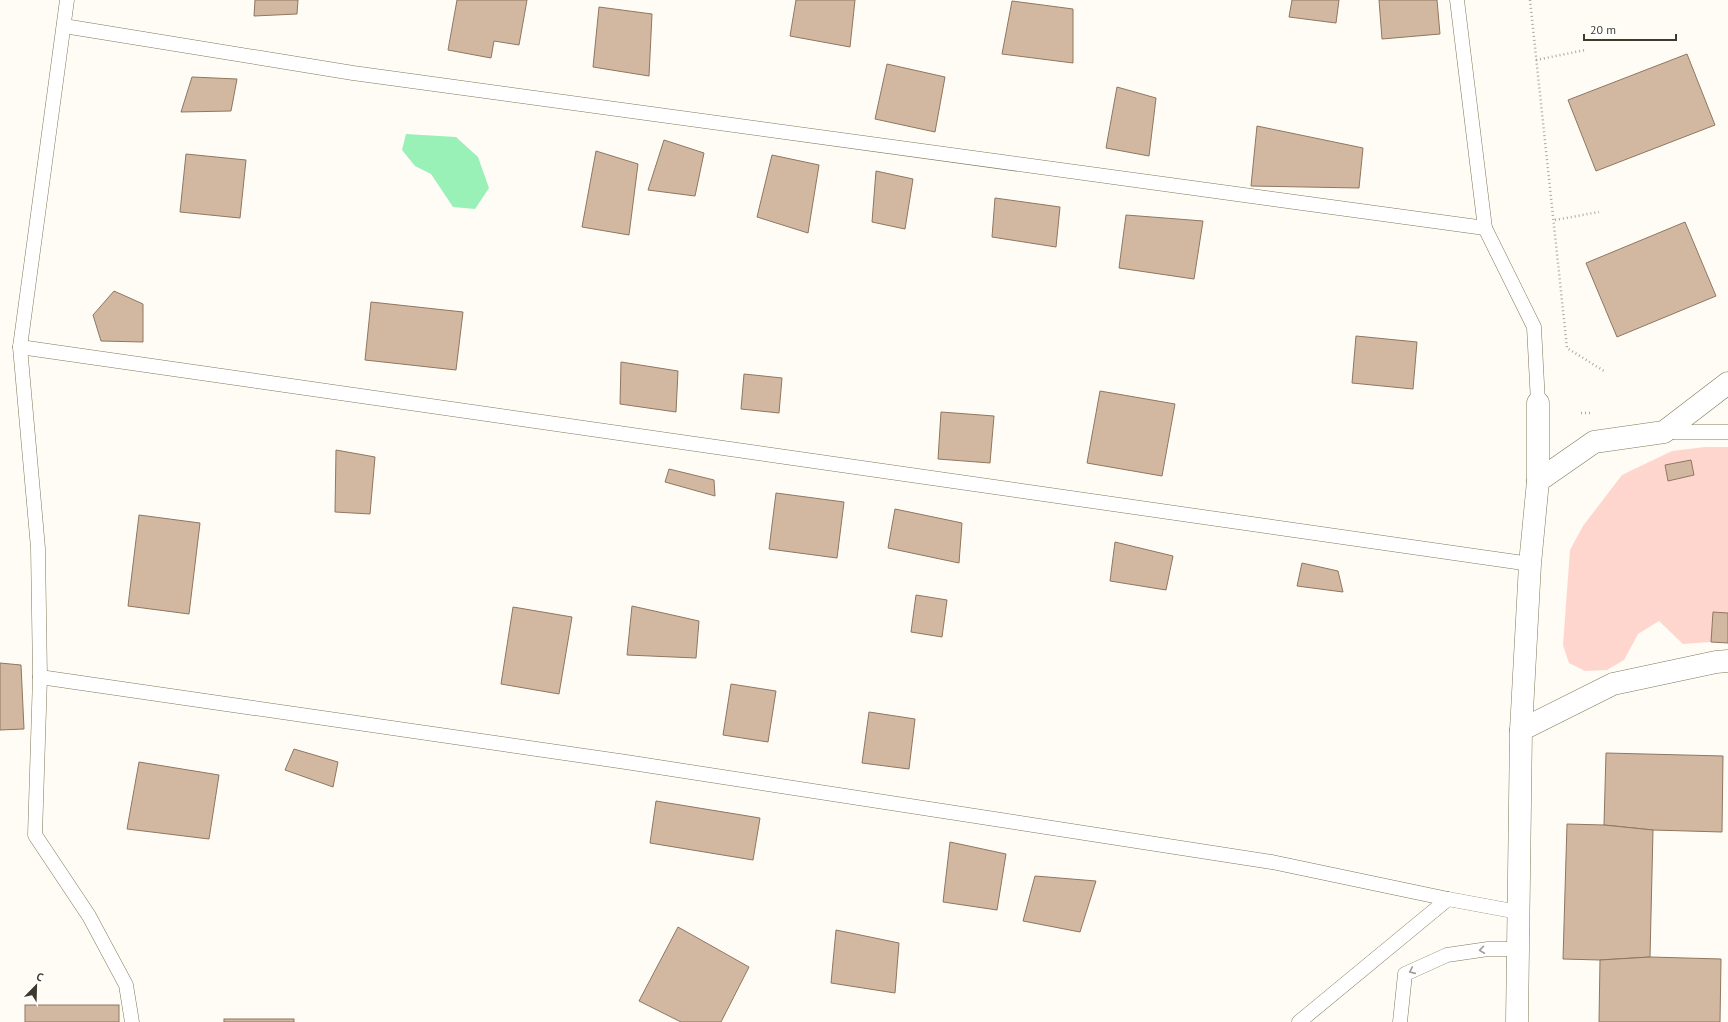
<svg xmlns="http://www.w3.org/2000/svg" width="1728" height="1022" font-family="'PT Sans',sans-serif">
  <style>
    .green { fill: #fed6ce }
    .water { fill: #99f1b8 }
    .building { fill: #d3b8a1; stroke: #8f7661 }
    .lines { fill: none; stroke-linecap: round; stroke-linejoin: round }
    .service-casing { stroke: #81785a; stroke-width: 15 }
    .minor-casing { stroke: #81785a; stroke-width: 23 }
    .path { stroke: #aba89f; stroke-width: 2.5; stroke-dasharray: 1 3; stroke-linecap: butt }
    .service { stroke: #fff; stroke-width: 14 }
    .minor { stroke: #fff; stroke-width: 22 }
    .oneway { stroke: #9e9c96 }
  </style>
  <rect width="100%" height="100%" fill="#fefcf5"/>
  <!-- green -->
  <path class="green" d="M1705 447H1728V613L1713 612 1711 642 1683 644 1659 621 1638 634 1624 660 1607 670 1585 671 1569 663 1563 645 1570 550 1583 526 1622 475 1672 451Z"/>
  <!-- water -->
  <path class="water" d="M406 134 456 137 478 157 489 188 475 209 453 207 431 174 415 166 402 150Z"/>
  <!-- building -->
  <g class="building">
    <path d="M255 0H298L297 14 254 16Z"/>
    <path d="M457 0H527L519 45 494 41 491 58 448 50Z"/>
    <path d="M796 0H855L850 47 790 36Z"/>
    <path d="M1292 0H1339L1336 23 1289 17Z"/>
    <path d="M1379 0H1437L1440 34 1382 39Z"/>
    <path d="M1012 1 1073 9V63L1002 54Z"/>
    <path d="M599 7 652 14 649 76 593 67Z"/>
    <path d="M1687 54 1715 125 1596 171 1568 100Z"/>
    <path d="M887 64 945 77 935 132 875 119Z"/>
    <path d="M192 77 237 79 231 111 181 112Z"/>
    <path d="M1117 87 1156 98 1149 156 1106 148Z"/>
    <path d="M1257 126 1363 148 1359 188 1251 186Z"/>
    <path d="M664 140 704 153 695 196 648 190Z"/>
    <path d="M596 151 638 164 629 235 582 227Z"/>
    <path d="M186 154 246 160 240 218 180 212Z"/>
    <path d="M772 155 819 165 808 233 757 217Z"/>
    <path d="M876 171 913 179 905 229 872 222Z"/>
    <path d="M995 198 1060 207 1056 247 992 237Z"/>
    <path d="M1126 215 1203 221 1194 279 1119 268Z"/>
    <path d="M1685 222 1716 296 1617 337 1586 263Z"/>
    <path d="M114 291 143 304V342L101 341 93 315Z"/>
    <path d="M371 302 463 312 456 370 365 360Z"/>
    <path d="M1356 336 1417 342 1413 389 1352 383Z"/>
    <path d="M621 362 678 371 676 412 620 404Z"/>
    <path d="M744 374 782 378 779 413 741 409Z"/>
    <path d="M1100 391 1175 404 1162 476 1087 463Z"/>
    <path d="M941 412 994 416 990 463 938 459Z"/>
    <path d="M336 450 375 457 370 514 335 512Z"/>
    <path d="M1691 460 1694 475 1668 481 1665 465Z"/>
    <path d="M669 469 714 480 715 496 665 482Z"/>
    <path d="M776 493 844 502 837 558 769 549Z"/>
    <path d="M895 509 962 523 959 563 888 548Z"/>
    <path d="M139 515 200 523 189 614 128 606Z"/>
    <path d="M1115 542 1173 556 1166 590 1110 581Z"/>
    <path d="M1302 563 1338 571 1343 592 1297 586Z"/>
    <path d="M916 595 947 600 942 637 911 632Z"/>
    <path d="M632 606 699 621 696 658 627 655Z"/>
    <path d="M513 607 572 617 559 694 501 684Z"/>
    <path d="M1713 612 1728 613V643L1711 642Z"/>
    <path d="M0 663 21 665 24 729 0 730Z"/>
    <path d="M731 684 776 691 768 742 723 735Z"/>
    <path d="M869 712 915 719 909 769 862 763Z"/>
    <path d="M294 749 338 762 333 787 285 770Z"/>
    <path d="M1606 753 1723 756 1722 832 1653 830 1604 825Z"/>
    <path d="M139 762 219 775 209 839 127 829Z"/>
    <path d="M656 801 760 818 753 860 650 843Z"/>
    <path d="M1567 824 1604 825 1653 830 1650 957 1600 960 1563 959Z"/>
    <path d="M950 842 1006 854 997 910 943 902Z"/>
    <path d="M1035 876 1096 881 1080 932 1023 921Z"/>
    <path d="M678 927 749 967 721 1022H681L639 1001Z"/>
    <path d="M836 930 899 943 895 993 831 983Z"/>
    <path d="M1650 957 1721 959 1720 1022H1599L1600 960Z"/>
    <rect x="25" y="1005" width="94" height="17"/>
    <rect x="224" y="1019" width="70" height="3"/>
  </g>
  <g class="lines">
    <!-- service casing -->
    <g class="service-casing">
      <g id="service">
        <path d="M67 0 20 347 38 548 40 677 35 835 89 916 126 985 132 1022"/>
        <path d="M1457 0 1485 228 1534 327 1538 403"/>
        <path d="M64 26 353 73 1485 228"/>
        <path d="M20 347 1530 564"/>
        <path d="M1664 432H1728"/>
        <path d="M40 677 626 762 1272 862 1448 899 1518 912"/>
        <path d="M1299 1022 1448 899"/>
        <path d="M1400 1022 1405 974 1447 955 1488 949H1518"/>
      </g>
    </g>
    <!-- minor casing -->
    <g class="minor-casing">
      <g id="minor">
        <path d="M1538 481 1594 442 1664 432 1728 383"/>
        <path d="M1521 730 1613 684 1716 662 1728 661"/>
        <path d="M1517 1022 1521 730 1530 564 1538 481V403"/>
      </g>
    </g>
    <!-- path -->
    <g class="path">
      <path d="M1530 0 1567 348 1604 371"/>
      <path d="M1536 60 1585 50"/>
      <path d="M1555 220 1599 212"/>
      <path d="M1581 413H1592"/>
    </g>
    <!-- service -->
    <use href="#service" class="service"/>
    <!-- minor -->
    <use href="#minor" class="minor"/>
  </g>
  <!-- one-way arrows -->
  <defs><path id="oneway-chevron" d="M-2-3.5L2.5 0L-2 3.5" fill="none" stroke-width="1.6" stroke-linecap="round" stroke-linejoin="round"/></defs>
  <g class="oneway">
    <use href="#oneway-chevron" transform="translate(1482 950) rotate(172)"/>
    <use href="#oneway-chevron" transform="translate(1412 971) rotate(156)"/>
  </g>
  <!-- north arrow -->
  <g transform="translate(36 986) rotate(23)" stroke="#ffffff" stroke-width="3" paint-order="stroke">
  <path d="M0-3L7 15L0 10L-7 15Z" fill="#3e3a2d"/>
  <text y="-6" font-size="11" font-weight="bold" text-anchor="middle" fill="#3e3a2d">С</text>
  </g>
  <!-- scale -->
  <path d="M1584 34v6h92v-6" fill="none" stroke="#3e3a2d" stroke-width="2"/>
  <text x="1590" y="34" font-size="12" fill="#3e3a2d" stroke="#ffffff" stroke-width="3" paint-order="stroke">20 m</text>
</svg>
